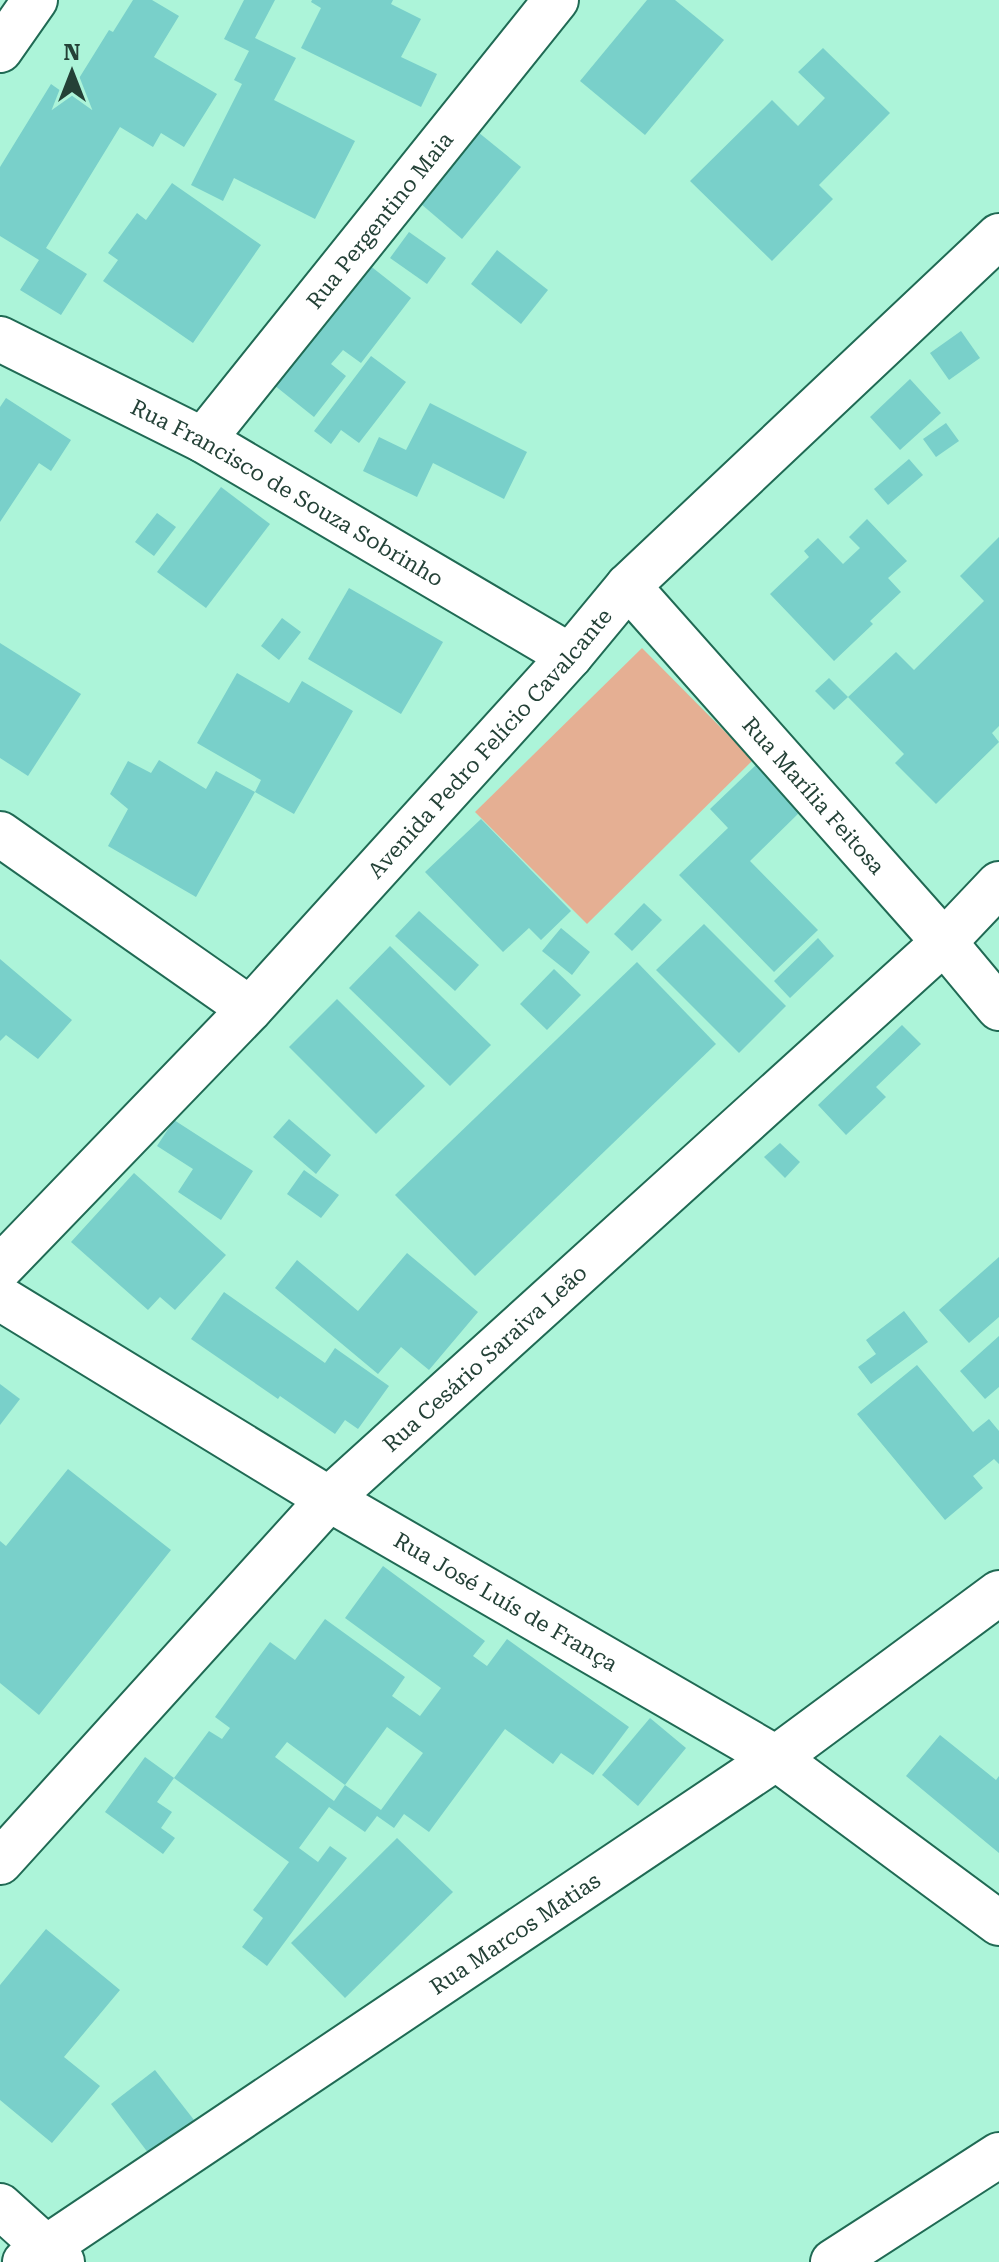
<svg xmlns="http://www.w3.org/2000/svg" width="999" height="2262" font-family="'Roboto Serif',serif">
  <style>
    .green { fill: #e5af93 }
    .building { fill: #79d0ca; fill-rule: evenodd }
    .lines { fill: none; stroke-linecap: round; stroke-linejoin: round }
    .minor-casing { stroke: #206a54; stroke-width: 48 }
    .tertiary-casing { stroke: #206a54; stroke-width: 48 }
    .minor { stroke: #fff; stroke-width: 44 }
    .tertiary { stroke: #fff; stroke-width: 44 }
    .labels { text-anchor: middle; stroke-width: 7; stroke-linejoin: round; paint-order: stroke }
    .street-label { font-size: 22px; fill: #244137; stroke: #acf4d9 }
  </style>
  <rect width="100%" height="100%" fill="#acf4d9"/>
  <!-- green -->
  <path class="green" d="M642 648 753 760 587 924 475 812Z"/>
  <!-- building -->
  <g class="building">
    <path d="M133 0H152L179 16 154 57 217 94 184 147 161 133 153 147 120 127 46 248 87 274 61 315 20 290 39 260 0 236V167L51 84 68 96 109 30 113 32Z"/>
    <path d="M244 0H275L255 38 296 58 274 100 355 141 315 219 234 178 223 201 191 185 242 84 234 80 249 51 224 39Z"/>
    <path d="M312 0H393L391 4 421 19 401 57 437 74 421 107 301 48 321 8 311 2Z"/>
    <path d="M647 0H675L724 40 645 135 580 81Z"/>
    <path d="M823 48 890 113 819 185 833 199 772 261 690 181 772 100 798 126 825 98 798 72Z"/>
    <path d="M473 128 521 167 462 239 414 198Z"/>
    <path d="M172 183 261 245 193 343 103 281 118 260 108 253 137 213 146 220Z"/>
    <path d="M409 232 446 258 427 284 390 258Z"/>
    <path d="M497 250 548 290 521 324 471 284Z"/>
    <path d="M359 257 411 298 361 363 343 350 331 364 346 376 314 417 264 377Z"/>
    <path d="M961 331 980 358 949 380 930 353Z"/>
    <path d="M371 356 406 382 359 443 341 430 331 444 314 431Z"/>
    <path d="M910 379 941 413 900 450 870 417Z"/>
    <path d="M6 398 71 440 51 471 39 463 0 522V407Z"/>
    <path d="M430 403 527 452 504 499 433 463 417 497 363 471 379 437 406 450Z"/>
    <path d="M946 423 959 441 936 457 923 439Z"/>
    <path d="M909 459 923 475 888 505 874 489Z"/>
    <path d="M221 487 270 524 206 608 157 572Z"/>
    <path d="M157 513 176 527 154 556 135 542Z"/>
    <path d="M867 519 907 561 888 578 901 592 870 621 873 624 834 661 770 594 809 557 804 551 818 538 843 564 860 548 849 537Z"/>
    <path d="M999 537V726L992 733 999 742 936 804 895 763 904 754 848 697 896 652 914 670 984 601 960 576Z"/>
    <path d="M349 588 443 642 401 714 308 659Z"/>
    <path d="M282 618 301 632 279 660 261 646Z"/>
    <path d="M0 643 81 694 28 776 0 758Z"/>
    <path d="M237 673 289 703 302 681 353 711 294 814 255 792 261 780 197 743Z"/>
    <path d="M829 678 848 697 834 710 815 691Z"/>
    <path d="M159 760 206 789 216 771 255 792 196 897 108 846 128 809 110 794 128 761 151 773Z"/>
    <path d="M757 764 804 808 750 861 818 930 774 972 679 875 728 828 710 809Z"/>
    <path d="M481 819 571 911 541 940 529 928 503 952 425 872Z"/>
    <path d="M644 903 662 920 632 951 614 934Z"/>
    <path d="M419 911 479 965 455 991 395 936Z"/>
    <path d="M704 924 786 1006 739 1053 656 970Z"/>
    <path d="M561 928 590 952 572 975 542 951Z"/>
    <path d="M818 938 834 956 790 998 774 981Z"/>
    <path d="M390 946 491 1045 450 1086 349 988Z"/>
    <path d="M0 959 72 1020 38 1059 6 1035 0 1041Z"/>
    <path d="M637 962 716 1044 475 1276 395 1195Z"/>
    <path d="M554 969 581 995 547 1030 520 1004Z"/>
    <path d="M337 999 425 1086 376 1134 289 1047Z"/>
    <path d="M902 1025 921 1044 876 1087 886 1097 846 1135 818 1105Z"/>
    <path d="M289 1119 331 1155 316 1174 273 1137Z"/>
    <path d="M174 1120 253 1171 221 1220 178 1192 193 1169 157 1146Z"/>
    <path d="M780 1143 800 1162 785 1178 764 1157Z"/>
    <path d="M304 1170 339 1195 321 1218 287 1194Z"/>
    <path d="M134 1173 226 1255 175 1310 160 1297 148 1310 71 1242Z"/>
    <path d="M407 1253 478 1312 429 1370 401 1347 378 1374 275 1288 297 1260 358 1311Z"/>
    <path d="M999 1257V1317L969 1343 939 1310Z"/>
    <path d="M224 1292 325 1363 335 1348 389 1386 358 1429 345 1420 335 1434 280 1396 278 1399 191 1339Z"/>
    <path d="M904 1311 928 1342 871 1384 858 1367 876 1354 866 1340Z"/>
    <path d="M999 1336V1387L985 1399 960 1371Z"/>
    <path d="M917 1365 973 1432 989 1419 999 1431V1464L994 1459 973 1476 983 1488 945 1520 857 1414Z"/>
    <path d="M0 1384 20 1399 0 1425Z"/>
    <path d="M68 1469 171 1550 39 1715 0 1683V1541L6 1546Z"/>
    <path d="M383 1566 485 1641 473 1656 487 1666 507 1639 629 1727 593 1775 561 1753 553 1764 505 1729 429 1832 404 1814 394 1828 377 1816 365 1832 329 1807 299 1848 318 1862 330 1846 347 1858 267 1966 242 1947 263 1918 253 1910 289 1862 174 1778 209 1731 222 1739 230 1728 215 1717 270 1642 295 1660 325 1619 405 1677 392 1696 420 1716 441 1688 345 1618ZM387 1727 423 1753 381 1810 345 1785ZM287 1742 345 1785 334 1801 275 1757Z"/>
    <path d="M650 1718 686 1748 638 1806 602 1775Z"/>
    <path d="M940 1735 996 1780 999 1776V1853L906 1776Z"/>
    <path d="M145 1757 174 1778 157 1802 172 1812 161 1828 175 1838 163 1854 105 1812Z"/>
    <path d="M397 1838 453 1892 345 1998 291 1943Z"/>
    <path d="M46 1929 120 1990 64 2057 100 2086 52 2143 0 2100V1985Z"/>
    <path d="M155 2070 194 2120 149 2154 111 2104Z"/>
  </g>
  <g class="lines">
    <!-- minor casing -->
    <g class="minor-casing">
      <g id="minor">
        <path d="M0 50 35 0"/>
        <path id="s1" d="M0 339 203 440 570 656"/>
        <path id="s2" d="M203 440 556 0"/>
        <path id="s3" d="M628 586 944 942 999 1008"/>
        <path d="M0 834 250 1009"/>
        <path id="s4" d="M0 1298 329 1499 776 1758 999 1923"/>
        <path id="s5" d="M0 1862 329 1499 944 942 999 884"/>
        <path d="M0 2206 62 2262"/>
        <path id="s6" d="M25 2262 776 1758 999 1593"/>
        <path d="M833 2262 999 2155"/>
      </g>
    </g>
    <!-- tertiary casing -->
    <g class="tertiary-casing">
      <g id="tertiary">
        <path id="s7" d="M0 1268 250 1009 570 656 628 586 999 236"/>
      </g>
    </g>
    <!-- minor -->
    <use href="#minor" class="minor"/>
    <!-- tertiary -->
    <use href="#tertiary" class="tertiary"/>
  </g>
  <g class="labels">
    <!-- street labels -->
    <g class="street-label">
      <text dy="8" stroke="none"><textPath href="#s2" startOffset="282">Rua Pergentino Maia</textPath></text>
      <text dy="8" stroke="none"><textPath href="#s1" startOffset="326">Rua Francisco de Souza Sobrinho</textPath></text>
      <text dy="8" stroke="none"><textPath href="#s7" startOffset="718">Avenida Pedro Felício Cavalcante</textPath></text>
      <text dy="8" stroke="none"><textPath href="#s3" startOffset="280">Rua Marília Feitosa</textPath></text>
      <text dy="8" stroke="none"><textPath href="#s5" startOffset="700">Rua Cesário Saraiva Leão</textPath></text>
      <text dy="8" stroke="none"><textPath href="#s4" startOffset="590">Rua José Luís de França</textPath></text>
      <text dy="8" stroke="none"><textPath href="#s6" startOffset="590">Rua Marcos Matias</textPath></text>
    </g>
  </g>
  <!-- north arrow -->
  <g transform="translate(72 72)" stroke="#acf4d9" stroke-width="6" paint-order="stroke">
  <path d="M0-6L14 30L0 20L-14 30Z" fill="#244137"/>
  <text y="-12" font-size="22" font-weight="bold" text-anchor="middle" fill="#244137">N</text>
  </g>
</svg>
